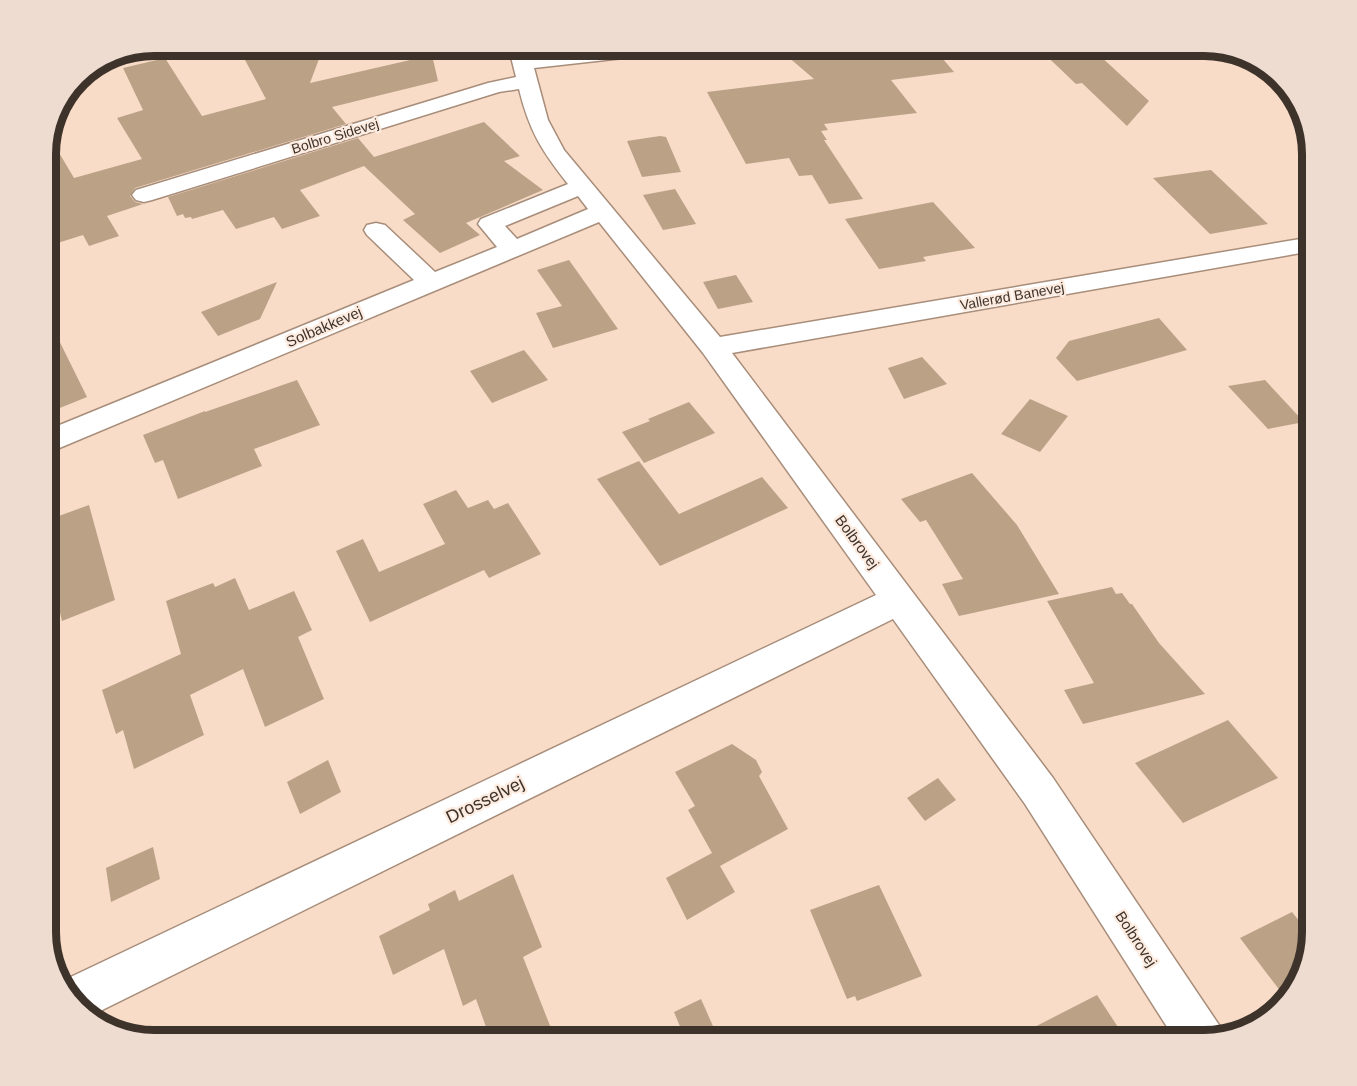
<svg xmlns="http://www.w3.org/2000/svg" width="1357" height="1086" font-family="Helvetica,sans-serif">
  <style>
    .building { fill: #bba287 }
    .lines { fill: none; stroke-linecap: round; stroke-linejoin: round }
    .minor-casing { stroke: #a78d7a; stroke-width: 3 }
    .minor { fill: #fff; fill-rule: evenodd }
    .labels { text-anchor: middle; stroke-width: 4.5; stroke-linejoin: round; paint-order: stroke }
    .far-street-label { font-size: 14px; fill: #3e332b; stroke: #fdebdf }
    .street-label { font-size: 15px; fill: #3e332b; stroke: #fdebdf }
    .near-street-label { font-size: 18px; fill: #3e332b; stroke: #fdebdf }
    .rim { fill: none; stroke: #3e332b; stroke-width: 8 }
  </style>
  <rect width="100%" height="100%" fill="#f8dcc7"/>
  <!-- building -->
  <g class="building">
    <path d="M257 45H290L300 60 319 59 310 83 432 55 438 81 332 107 346 124 135 188 130 196 135 202 143 204 107 216 119 236 89 246 83 235 45 247V146L48 134 74 178 142 159 117 118 143 110 123 68 165 58 202 116 266 99 245 60 264 56Z"/>
    <path d="M833 45H931L954 72 891 80 917 113 824 124 828 130 821 131 827 140H824L863 199 829 204 812 175 799 176 789 158 746 164 707 92 814 79 787 56Z"/>
    <path d="M1035 45H1077L1087 55 1098 54 1149 101 1127 126 1082 83 1076 84Z"/>
    <path d="M484 122 520 156 504 161 543 190 466 223 480 235 440 253 403 220 415 214 364 166 300 190 320 216 282 229 274 217 236 229 223 210 192 219 191 217 185 218 183 214 177 216 168 197 358 138 374 157Z"/>
    <path d="M660 136 666 137 681 172 642 177 627 141Z"/>
    <path d="M1211 170 1268 224 1210 234 1153 178Z"/>
    <path d="M675 189 696 224 663 230 643 195Z"/>
    <path d="M933 202 975 248 923 257 926 261 879 269 845 219Z"/>
    <path d="M569 260 618 329 553 348 536 313 562 306 537 270Z"/>
    <path d="M736 275 753 302 718 309 703 282Z"/>
    <path d="M277 282 260 319 218 336 201 312Z"/>
    <path d="M45 312 87 397 45 414Z"/>
    <path d="M1159 318 1187 350 1077 381 1056 358 1069 341Z"/>
    <path d="M524 350 548 380 492 403 470 371Z"/>
    <path d="M922 357 947 384 904 399 888 368Z"/>
    <path d="M297 380 320 425 254 449 262 466 178 499 163 460 155 463 143 435 205 411V412Z"/>
    <path d="M1265 380 1304 422 1268 429 1228 386Z"/>
    <path d="M1030 399 1068 416 1040 452 1001 434Z"/>
    <path d="M689 402 715 433 644 463 622 432 650 421 648 419Z"/>
    <path d="M639 461 679 514 762 477 788 508 660 566 597 479Z"/>
    <path d="M972 473 1017 525 1059 594 959 616 942 584 963 579 926 520 920 522 901 499Z"/>
    <path d="M456 490 468 508 488 500 494 509 508 503 541 554 489 578 484 570 370 622 336 551 363 539 379 572 445 544 423 504Z"/>
    <path d="M89 505 115 600 62 621 45 549V521Z"/>
    <path d="M235 578 249 610 294 591 312 630 298 637 324 699 265 727 243 669 190 695 204 735 134 769 123 730 116 734 102 690 181 654 166 601 213 583 215 587Z"/>
    <path d="M1112 587 1116 594 1122 593 1130 604H1132L1159 643 1205 694 1083 724 1064 690 1094 683 1047 601Z"/>
    <path d="M1228 720 1278 778 1183 823 1135 763Z"/>
    <path d="M732 744 756 760 762 772 759 776 788 829 720 866 735 892 687 920 666 878 712 853 688 810 695 806 675 772Z"/>
    <path d="M328 760 341 792 300 814 287 782Z"/>
    <path d="M938 778 956 800 925 821 907 798Z"/>
    <path d="M153 847 160 879 111 902 106 868Z"/>
    <path d="M513 874 542 947 523 957 556 1041H491L476 999 463 1006 444 949 393 975 379 936 430 910 428 904 455 890 459 901Z"/>
    <path d="M879 885 922 976 857 1001 855 996 847 999 810 910Z"/>
    <path d="M1292 912 1311 936 1287 1000 1240 938Z"/>
    <path d="M1097 995 1127 1041H1007Z"/>
    <path d="M701 999 716 1033 701 1041H686L674 1012Z"/>
  </g>
  <g class="lines">
    <!-- minor casing -->
    <g class="minor-casing">
      <path id="minor" d="M508 45H528L531 56 633 45H696L693 49 686 51 534 68 548 120 564 150 720 337 1312 237V251L732 353 1053 778 1219 1025 1224 1036 1204 1041H1176L1025 804 893 619 88 1017 82 1014 58 983 876 595 703 353 599 222 45 454V431L414 280 367 235 364 230 367 225 376 223 385 225 435 272 497 247 478 224 481 219 568 184C541 150 529 130 519 89L499 92 152 200 144 202 136 200 132 195 136 190 488 83 516 77ZM578 196 588 209 517 239 505 226Z"/>
    </g>
    <!-- minor -->
    <use href="#minor" class="minor"/>
  </g>
  <g class="labels">
    <!-- far-street labels -->
    <g class="far-street-label">
      <text transform="translate(335 136) rotate(-17)" y="5">Bolbro Sidevej</text>
      <text transform="translate(1012 296) rotate(-10)" y="5">Vallerød Banevej</text>
    </g>
    <!-- street labels -->
    <g class="street-label">
      <text transform="translate(324 327) rotate(-23)" y="5">Solbakkevej</text>
      <text transform="translate(857 542) rotate(54)" y="5">Bolbrovej</text>
      <text transform="translate(1136 939) rotate(57)" y="5">Bolbrovej</text>
    </g>
    <!-- near-street labels -->
    <g class="near-street-label">
      <text transform="translate(485 800) rotate(-26)" y="6">Drosselvej</text>
    </g>
  </g>
  <!-- crop -->
  <path d="M0 0H1357V1086H0ZM154 56H1204A98 98 0 0 1 1302 154V932A98 98 0 0 1 1204 1030H154A98 98 0 0 1 56 932V154A98 98 0 0 1 154 56Z" fill="#eedcd1" fill-rule="evenodd"/>
  <path class="rim" d="M154 56H1204A98 98 0 0 1 1302 154V932A98 98 0 0 1 1204 1030H154A98 98 0 0 1 56 932V154A98 98 0 0 1 154 56Z"/>
</svg>
